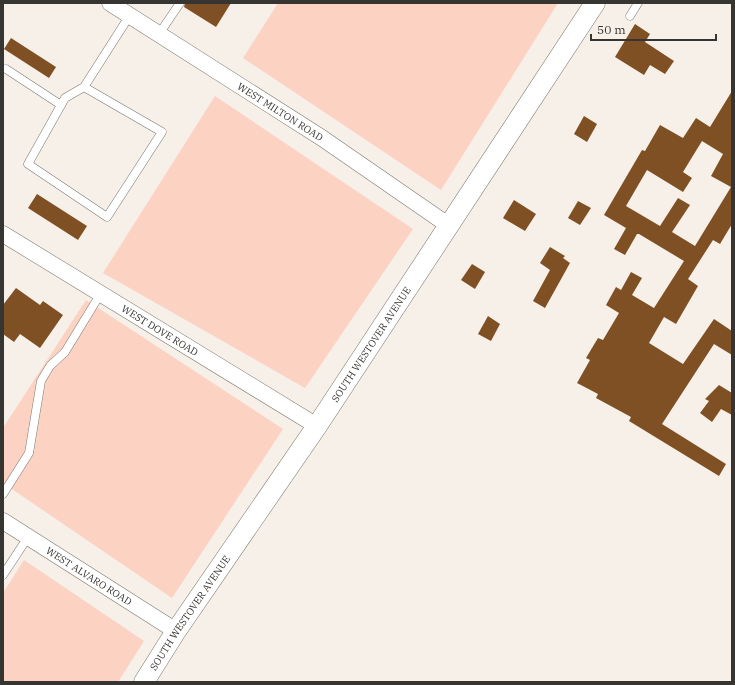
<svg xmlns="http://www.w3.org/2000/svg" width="735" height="685" font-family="'IBM Plex Serif',serif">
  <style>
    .green { fill: #fcd2c3 }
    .building { fill: #805025; fill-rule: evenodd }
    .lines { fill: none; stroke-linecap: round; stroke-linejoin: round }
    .service-casing { stroke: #7b766f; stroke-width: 9 }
    .minor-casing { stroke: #7b766f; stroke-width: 17 }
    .tertiary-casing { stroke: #7b766f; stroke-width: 21 }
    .service { stroke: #fff; stroke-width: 8 }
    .minor { stroke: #fff; stroke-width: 16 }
    .tertiary { stroke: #fff; stroke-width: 20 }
    .labels { text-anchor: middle; stroke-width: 4; stroke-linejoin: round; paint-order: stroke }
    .street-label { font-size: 10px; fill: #373532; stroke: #f6f0e8 }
  </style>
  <rect width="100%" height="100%" fill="#f6f0e8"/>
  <!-- green -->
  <g class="green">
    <path d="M278 3H558L441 190 243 58Z"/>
    <path d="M215 96 413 229 305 388 103 273Z"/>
    <path d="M86 300 283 429 172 598 3 483V428Z"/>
    <path d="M24 560 144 641 118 682H3V593Z"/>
  </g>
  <!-- building -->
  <g class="building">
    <path d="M185 3H231L216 27 184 7Z"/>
    <path d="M635 24 650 34 645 42 674 61 665 74 650 65 644 75 615 57Z"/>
    <path d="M11 38 56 67 49 78 4 49Z"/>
    <path d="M732 91V224L720 244 713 240 688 279 698 286 676 324 664 317 649 343 683 364 714 319 732 331V355L714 344 662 424 726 464 719 476 629 421 631 417 596 398 598 394 577 383 590 360 586 358 598 338 603 340 619 313 606 305 616 287 621 290 631 272 642 278 632 295 654 308 684 261 639 234H637L625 255 614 249 626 228 604 215 642 150 645 151 660 125 683 138 696 118 710 127ZM702 141 723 154 711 176 731 187 695 246 672 232 690 205 678 198 660 226 626 206 647 170 683 192 692 178 683 172Z"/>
    <path d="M584 116 597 124 587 142 574 134Z"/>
    <path d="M37 194 87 226 78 240 28 208Z"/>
    <path d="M514 200 536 214 525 231 503 218Z"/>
    <path d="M578 201 591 208 580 225 568 218Z"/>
    <path d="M550 247 565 256 563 258 570 263 545 308 533 301 550 270 540 263Z"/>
    <path d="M472 264 485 272 475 289 461 280Z"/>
    <path d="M16 288 40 305 43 301 63 315 40 348 20 334 14 342 3 334V305Z"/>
    <path d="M488 316 500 324 491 341 478 334Z"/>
    <path d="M719 385 732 393V415L721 409 712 422 700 413 709 401 705 399Z"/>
  </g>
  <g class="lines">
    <!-- service casing -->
    <g class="service-casing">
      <g id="service">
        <path d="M630 16 638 3"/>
        <path d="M159 34 180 3"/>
        <path d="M6 69 61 105"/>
        <path d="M84 87 162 132 107 217 28 164 65 98 84 87 130 15"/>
        <path d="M3 494 29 453 41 381 50 366 65 352 101 293"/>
        <path d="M3 575 28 537"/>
      </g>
    </g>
    <!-- minor casing -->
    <g class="minor-casing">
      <g id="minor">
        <path id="s1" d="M110 3 322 138 448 225"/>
        <path id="s2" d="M3 234 317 426"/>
        <path id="s3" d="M3 521 176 631"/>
      </g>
    </g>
    <!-- tertiary casing -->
    <g class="tertiary-casing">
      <g id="tertiary">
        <path id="s4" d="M144 682 176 631 317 426 595 3"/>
      </g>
    </g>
    <!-- service -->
    <use href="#service" class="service"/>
    <!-- minor -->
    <use href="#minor" class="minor"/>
    <!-- tertiary -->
    <use href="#tertiary" class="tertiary"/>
  </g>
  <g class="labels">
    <!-- street labels -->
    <g class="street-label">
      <text dy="4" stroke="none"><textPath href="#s1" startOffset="202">WEST MILTON ROAD</textPath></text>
      <text dy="4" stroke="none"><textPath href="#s2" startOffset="184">WEST DOVE ROAD</textPath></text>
      <text dy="4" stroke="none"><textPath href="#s4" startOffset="407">SOUTH WESTOVER AVENUE</textPath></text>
      <text dy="4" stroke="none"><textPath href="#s3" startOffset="102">WEST ALVARO ROAD</textPath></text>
      <text dy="4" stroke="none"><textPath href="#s4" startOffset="83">SOUTH WESTOVER AVENUE</textPath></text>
    </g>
  </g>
  <!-- border -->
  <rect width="735" height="685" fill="none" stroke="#373532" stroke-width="8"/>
  <!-- scale -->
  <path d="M591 34v6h125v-6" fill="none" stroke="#373532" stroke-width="2"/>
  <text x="597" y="34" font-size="12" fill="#373532" stroke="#f6f0e8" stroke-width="3" paint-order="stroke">50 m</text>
</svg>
